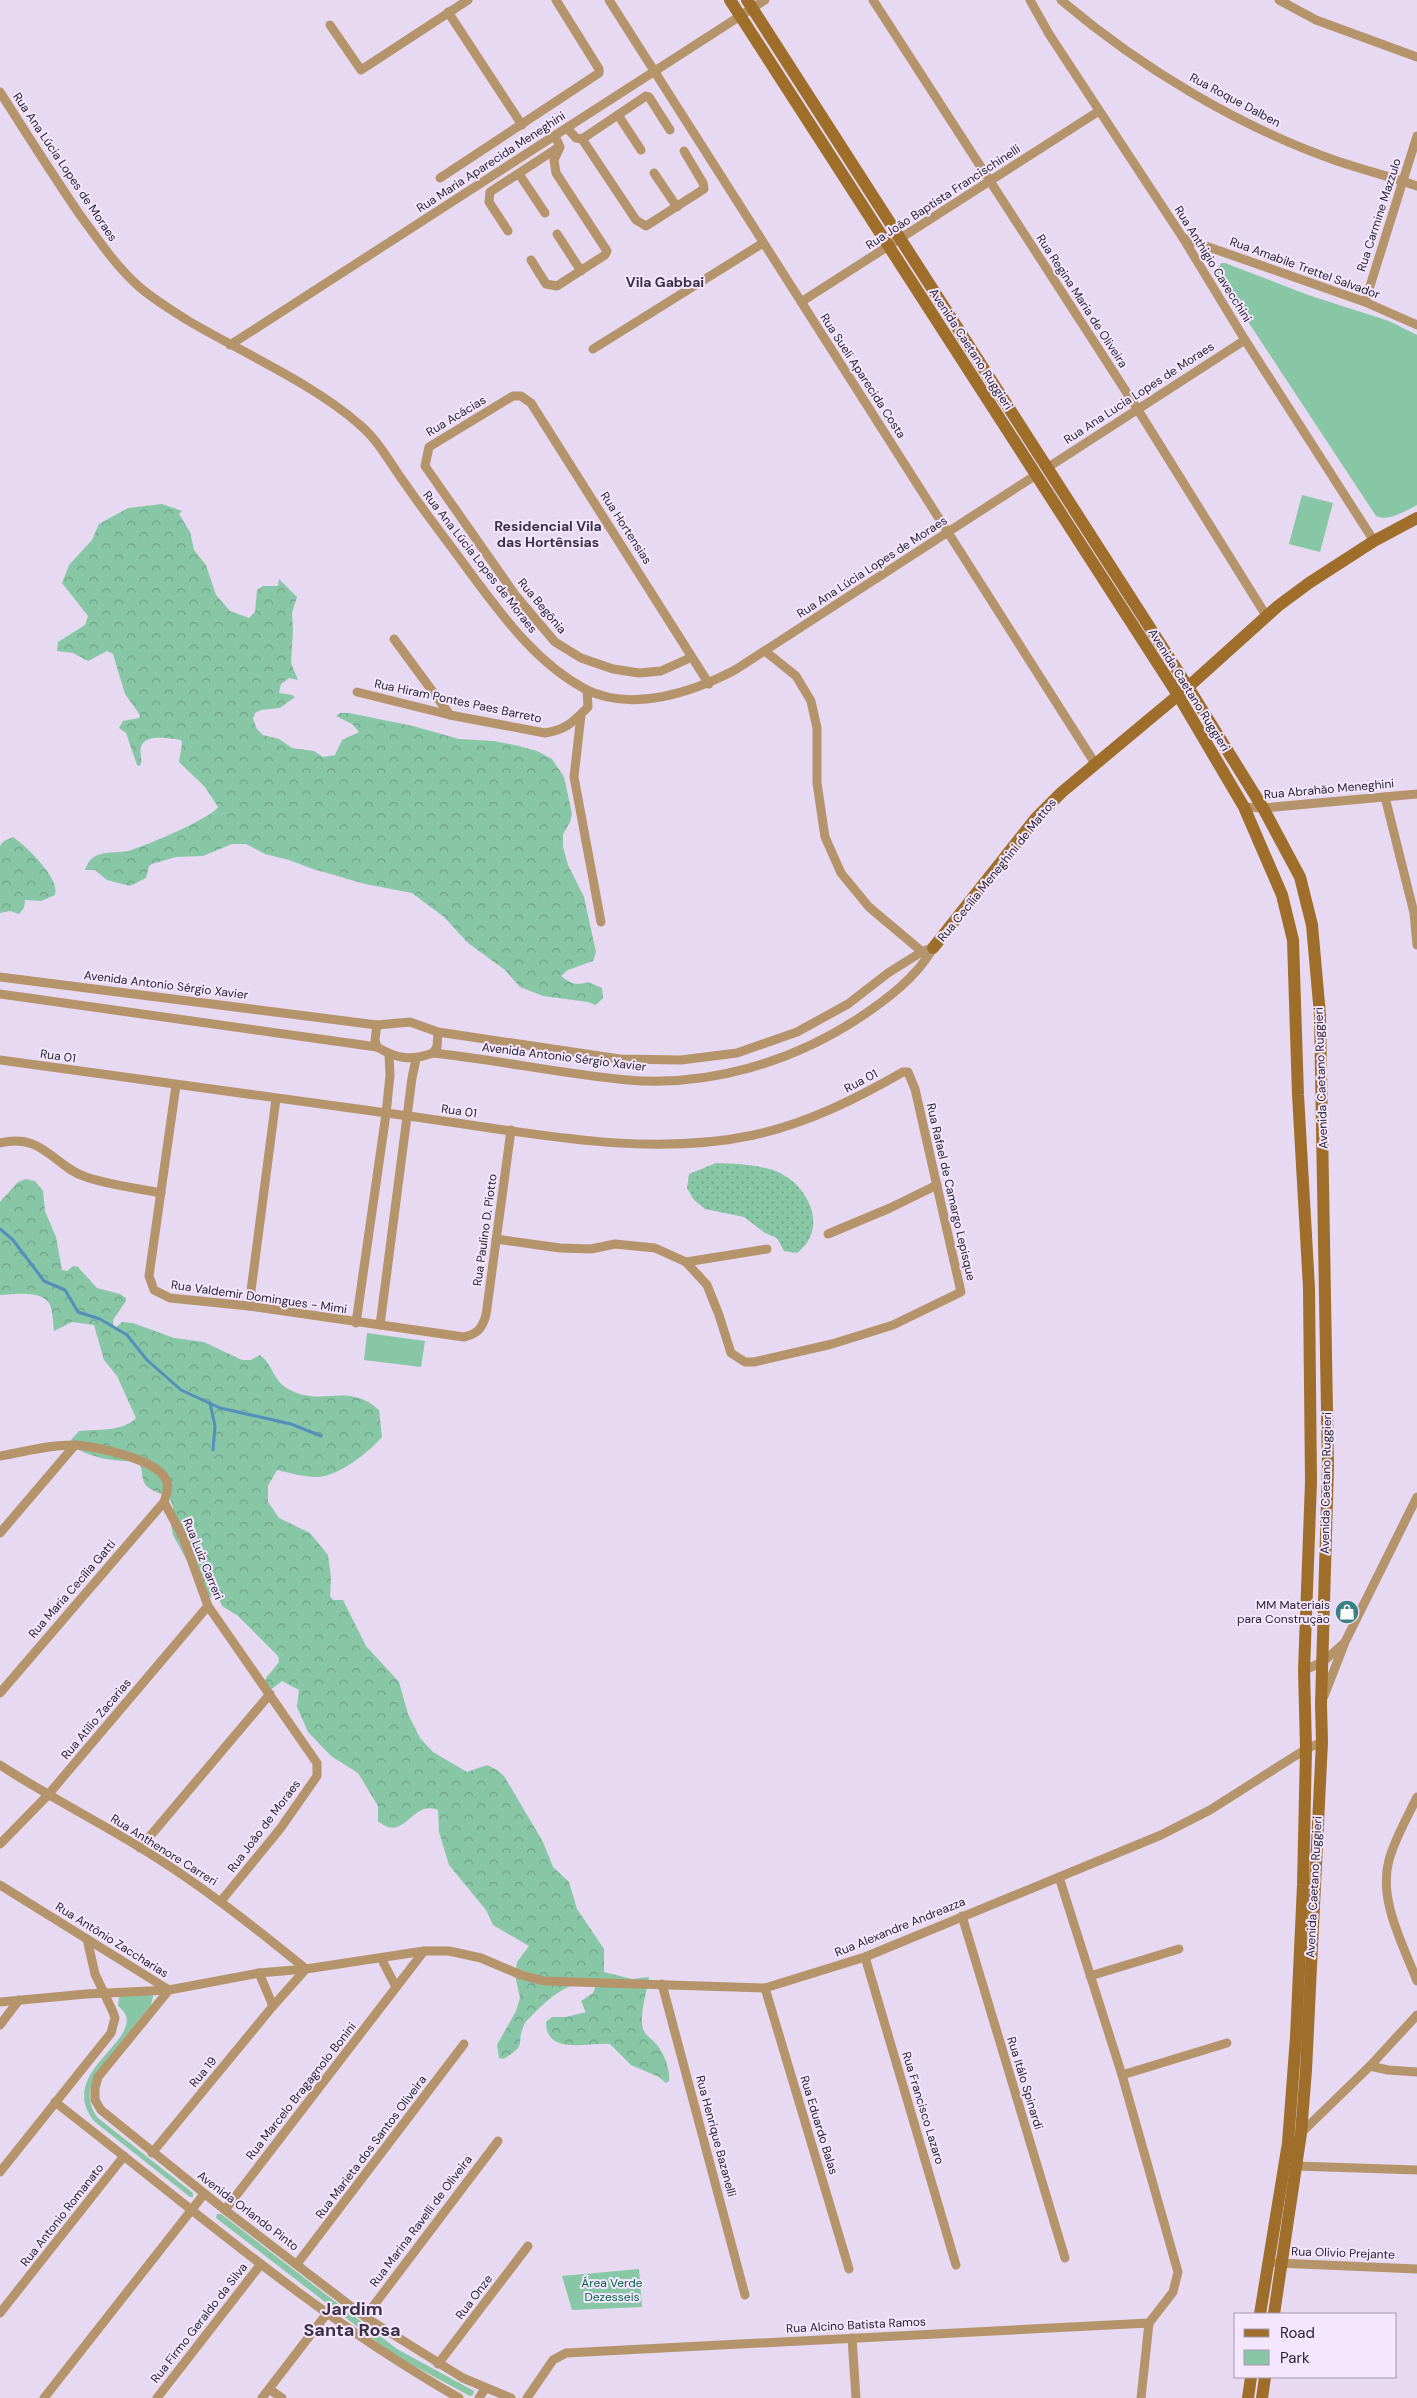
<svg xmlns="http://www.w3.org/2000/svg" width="1417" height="2398" font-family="'DM Sans',sans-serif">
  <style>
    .grass { fill: url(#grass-dots) }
    .forest { fill: url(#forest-crowns) }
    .green { fill: #88c7a6 }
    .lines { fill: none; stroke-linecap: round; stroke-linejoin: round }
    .stream { stroke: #548fbc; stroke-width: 3 }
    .street { stroke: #b5946b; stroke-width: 9 }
    .secondary { stroke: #9f6e2a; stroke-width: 12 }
    .labels { text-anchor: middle; stroke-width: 4; stroke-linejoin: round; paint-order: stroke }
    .street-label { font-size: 12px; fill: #2a252e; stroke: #f4e6ff }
    .poi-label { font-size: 12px; fill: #2a252e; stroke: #f4e6ff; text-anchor: end }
    .park-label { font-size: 12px; fill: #066644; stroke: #f4e6ff }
    .neighbourhood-label { font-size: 14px; font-weight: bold; fill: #3c3144; stroke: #f4e6ff }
    .district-label { font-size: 18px; font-weight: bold; fill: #3c3144; stroke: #f4e6ff }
  </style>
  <defs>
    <pattern id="grass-dots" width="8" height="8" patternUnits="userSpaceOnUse" patternTransform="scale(1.25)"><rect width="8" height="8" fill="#88c7a6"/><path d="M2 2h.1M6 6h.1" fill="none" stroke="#6fa188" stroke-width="1.8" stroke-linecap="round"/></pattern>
    <pattern id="forest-crowns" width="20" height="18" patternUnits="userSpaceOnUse" patternTransform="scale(1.25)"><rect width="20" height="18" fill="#88c7a6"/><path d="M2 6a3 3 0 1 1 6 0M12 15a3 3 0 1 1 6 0" fill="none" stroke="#6fa188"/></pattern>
  </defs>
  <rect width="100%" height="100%" fill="#e6d9f1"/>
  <!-- grass -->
  <path class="grass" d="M716 1163C737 1164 758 1164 778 1172 809 1186 829 1229 797 1253L784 1251 777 1238 765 1233 744 1217 705 1209 694 1200 687 1188 689 1174Z"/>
  <!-- forest -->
  <g class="forest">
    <path d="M162 504 182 511 179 514 190 532 194 550 206 565 216 595 230 611 249 618 255 612 257 590 263 586H278L279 579 297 597 292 613 293 630 291 663 298 680 289 678 281 684 279 693 292 695 295 697 280 708 261 710 255 713 253 719 257 729 263 735 279 739 292 748 314 751 323 757 335 755 342 740 359 732 352 724 336 716 340 713H349L413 726 459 739 494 741 519 746 537 751 552 759 564 777 572 814 570 822 563 834V847L568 865 584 897 596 952 593 961 568 970 561 976C571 984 576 986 588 982L602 988 603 998 596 1005 588 1002 543 996 520 987 505 970 468 943 444 917 412 893 365 884 313 869 289 860 265 854 246 844H232L203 856 176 857 152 864 149 866 146 878 130 886 107 880 95 870H85C87 865 89 860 94 857 103 851 118 853 128 851 143 847 212 818 218 807L205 787 179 762 182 744 181 740C170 739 145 733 141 747 139 753 143 760 140 766L137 765 126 733 119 728 123 721 139 718 140 715 125 694 113 654 107 651 88 661 73 653 57 651 58 642 85 625 88 616 62 583 69 565 92 540 99 524 128 508Z"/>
    <path d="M13 837C26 846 61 879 55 895L41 901 25 900 24 908 19 914 10 911 0 913V846L4 841Z"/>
    <path d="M26 1179 35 1181 43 1191 45 1211 56 1237 62 1270 67 1271 73 1266 78 1267 97 1288 120 1294 126 1298V1301L113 1320 114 1329 122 1322 133 1323 174 1338 204 1342 242 1360H251L260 1355C275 1367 272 1382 292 1391 324 1406 348 1382 379 1410L382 1437C368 1453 338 1477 316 1477 304 1477 290 1473 277 1470L268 1486V1502L279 1518 310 1533 328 1555 331 1578 330 1596 333 1600H343L366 1646 399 1682 408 1714 420 1738 433 1752 467 1772 487 1765 497 1770 504 1776 543 1842 553 1867 569 1882 577 1909 604 1949V1972L632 1979 649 1977C647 1991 641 2009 642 2023 642 2035 651 2037 657 2045 665 2055 670 2069 669 2081L666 2083 659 2077 631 2065 610 2044C589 2042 546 2056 546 2022L552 2017H566L586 2012 581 2001 593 1993 595 1988 591 1983C566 1982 551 1997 534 2013 531 2017 525 2021 524 2025 515 2045 529 2044 503 2059L499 2058 497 2045 516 2011 520 1998 515 1975 517 1962 529 1946 493 1925 486 1910 449 1865 439 1832 438 1810C411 1799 405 1844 378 1821V1806L358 1773 331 1756 308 1732 297 1707 299 1690 282 1681 269 1691 264 1690 266 1678 279 1662 278 1656 238 1616 222 1606 218 1596 204 1598 199 1594 191 1568 173 1535 171 1524 173 1506 169 1497C160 1493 145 1490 143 1479 141 1471 143 1468 137 1461 115 1462 91 1458 72 1446L71 1440 79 1431C97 1429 123 1432 136 1418L117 1376 104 1360 94 1325 72 1322 54 1331C53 1323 53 1310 49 1303 41 1290 13 1294 0 1295V1202L18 1182Z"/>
  </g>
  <!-- green -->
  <g class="green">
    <path d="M1221 263H1225L1308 295 1389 321 1417 335V505C1405 511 1389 522 1376 516L1216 273Z"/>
    <path d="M1302 495 1333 503 1320 552 1289 544Z"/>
    <path d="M367 1333 425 1341 421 1367 364 1360Z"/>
    <path d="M154 1992 151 2005 95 2074C88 2090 87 2104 98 2118L193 2193V2197H190L95 2122C51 2070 157 2036 118 2006L119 1996Z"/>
    <path d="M217 2214H221L397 2349 474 2391 473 2395 470 2396 394 2355 216 2218Z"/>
    <path d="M639 2269 642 2307 572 2310 562 2276Z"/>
  </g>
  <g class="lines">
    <!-- stream -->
    <g class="stream">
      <path d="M0 1229 13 1240 44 1281 65 1290 78 1312 100 1319 127 1335 147 1360 181 1390 220 1408 291 1424 321 1436"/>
      <path d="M210 1403 215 1426 213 1450"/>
    </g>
    <!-- street -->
    <g class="street">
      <path d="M609 0 1096 765"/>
      <path d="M873 0 1138 410 1267 617"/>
      <path d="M1030 0 1049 34 1183 238 1245 340 1374 541"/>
      <path d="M1061 0C1140 67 1239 127 1337 161 1364 170 1391 177 1417 186"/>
      <path d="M1279 0 1316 20 1417 57"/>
      <path d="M448 12 522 125"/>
      <path d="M330 25 361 70 468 0"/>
      <path d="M0 92C26 133 52 174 80 215 97 238 113 262 134 282 149 297 169 308 187 320 241 352 314 384 360 425 379 441 391 465 406 485 426 514 448 542 469 571 502 615 535 662 585 689 632 713 693 692 735 670L1036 475"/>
      <path d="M618 115 641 150"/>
      <path d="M567 128 576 138 582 139 646 96 649 97 670 130"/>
      <path d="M582 139 636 220 646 226 704 189 703 183 684 151"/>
      <path d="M654 173 677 207"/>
      <path d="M519 174 545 213"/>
      <path d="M440 178 599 73V69L556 0"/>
      <path d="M508 231 489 202 490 192 559 147"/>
      <path d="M557 234 581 271"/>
      <path d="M1183 238 1365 302 1417 325"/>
      <path d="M531 260 546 284 557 286 605 255 607 251 556 173 554 160 560 147 555 136"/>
      <path d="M801 302 1099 111"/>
      <path d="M1365 302 1417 136"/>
      <path d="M230 345 765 0"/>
      <path d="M593 349 763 243"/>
      <path d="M1047 468 1245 340"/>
      <path d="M394 639 450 715"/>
      <path d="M765 651 796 676 811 701 817 728V783L825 837 841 873 869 907 926 955"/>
      <path d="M692 657 661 671 639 673 613 669 581 658 555 642 516 596 425 466 429 447 513 396H521L531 403 709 684"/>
      <path d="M357 692 450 715 545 733C567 729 572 723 588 707L587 690"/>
      <path d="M581 715 574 777 601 922"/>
      <path d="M1385 797 1414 913 1417 945"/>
      <path d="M1244 807 1263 808 1417 794"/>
      <path d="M0 977 377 1025 410 1022 438 1032 620 1059 681 1060 737 1053 797 1032 848 1004 888 973 923 951 933 948"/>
      <path d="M0 994 377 1047C397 1059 411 1061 433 1053 498 1060 563 1074 628 1080 709 1087 792 1062 859 1018 886 1000 917 977 933 948"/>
      <path d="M377 1025 375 1040 377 1047"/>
      <path d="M433 1053 437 1047 438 1032"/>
      <path d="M0 1060C141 1080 282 1099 423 1118 531 1133 646 1158 754 1135 808 1123 856 1099 903 1072H908L915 1089 961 1292 893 1325 832 1344 754 1362H745L731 1353 719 1315 707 1285 686 1262 655 1248 615 1244 591 1249 560 1248 496 1239"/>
      <path d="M176 1085 149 1276 154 1290 170 1298 249 1306 464 1337C477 1334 482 1329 486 1315L511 1130"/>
      <path d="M0 1143C43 1132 54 1167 86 1177 110 1185 136 1188 161 1193"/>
      <path d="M828 1234 890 1208 937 1185"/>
      <path d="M686 1262 767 1249"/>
      <path d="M249 1306 276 1099"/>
      <path d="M356 1323 386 1114 390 1075 389 1054"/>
      <path d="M380 1325 412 1078 416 1059"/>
      <path d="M0 1456C24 1452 52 1444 76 1445 96 1447 158 1459 166 1480 170 1487 166 1495 164 1502L183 1537 208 1606 317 1763V1776L280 1829 221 1901"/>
      <path d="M0 1533 75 1445"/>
      <path d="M1304 1670 1323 1662 1343 1644"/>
      <path d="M0 1693 164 1502"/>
      <path d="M1324 1696 1345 1642 1417 1497"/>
      <path d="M0 1765C46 1795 94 1819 141 1848 200 1884 253 1926 306 1969"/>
      <path d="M1417 1797C1407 1818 1395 1838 1389 1860 1378 1900 1403 1944 1417 1981"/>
      <path d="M0 1844 47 1796 208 1606"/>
      <path d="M140 1848 270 1694"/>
      <path d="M0 1885 169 1990"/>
      <path d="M962 1916 1065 2258"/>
      <path d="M865 1957 956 2265"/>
      <path d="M381 1958 396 1987"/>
      <path d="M259 1973 273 2006"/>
      <path d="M1090 1976 1179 1949"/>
      <path d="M662 1984 745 2295"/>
      <path d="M765 1988 849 2269"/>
      <path d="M169 1990 98 2077 95 2088V2100L101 2110 225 2210 365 2317 463 2378 511 2398"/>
      <path d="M0 2002 86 1994 169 1990 259 1973 306 1969 424 1951H449L481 1958 521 1975 544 1981 765 1988 865 1957 1161 1835 1210 1810 1306 1749 1322 1742"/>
      <path d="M0 2025 19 2000"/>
      <path d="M1370 2066 1388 2070 1417 2072"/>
      <path d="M1122 2075 1227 2043"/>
      <path d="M55 2102C187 2204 314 2316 459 2398"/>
      <path d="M1301 2133 1370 2066 1417 2015"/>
      <path d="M152 2153 273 2006 306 1969"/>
      <path d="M1297 2166 1417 2170"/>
      <path d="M0 2172 111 2033 115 2018 113 2012 95 1974 87 1939"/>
      <path d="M225 2210 424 1951"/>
      <path d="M1277 2263 1417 2269"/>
      <path d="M297 2264 464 2044"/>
      <path d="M0 2313 124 2156"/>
      <path d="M365 2317 498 2141"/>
      <path d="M852 2338 856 2398"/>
      <path d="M438 2364 528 2246"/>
      <path d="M269 2389 282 2398"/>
      <path d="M44 2398 204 2194"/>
      <path d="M157 2398 261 2264"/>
      <path d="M262 2398 328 2312"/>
      <path d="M479 2398 485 2389"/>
      <path d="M527 2398 553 2360 566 2353 1149 2323 1173 2292 1178 2272 1122 2075 1059 1877"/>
      <path d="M1141 2398 1149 2323"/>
    </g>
    <!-- secondary -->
    <g class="secondary">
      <path d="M730 0 1178 695 1244 807 1282 895 1293 940 1298 1095 1309 1288 1311 1482 1304 1670 1306 1749 1303 1885 1296 2037 1288 2143 1260 2314"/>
      <path d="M747 0 1188 687 1263 808 1300 877 1312 925 1320 1015 1328 1467 1321 1704 1322 1742 1306 2070 1301 2133 1274 2314"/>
      <path d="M933 948 1036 818 1062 792 1188 687 1278 606 1309 583 1374 541 1417 518"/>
      <path d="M1248 2398 1251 2377"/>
      <path d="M1262 2398 1265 2377"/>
    </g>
  </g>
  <!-- icons -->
  <defs>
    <g id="shop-disc" transform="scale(1.25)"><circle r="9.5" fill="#3a8281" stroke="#f4e6ff"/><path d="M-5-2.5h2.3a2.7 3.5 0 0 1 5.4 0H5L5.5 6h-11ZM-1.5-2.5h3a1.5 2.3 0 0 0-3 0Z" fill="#fff"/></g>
  </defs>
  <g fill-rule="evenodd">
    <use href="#shop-disc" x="1347" y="1612"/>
  </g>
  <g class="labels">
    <!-- street labels -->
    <g class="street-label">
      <text transform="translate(1235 100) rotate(28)" y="4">Rua Roque Dalben</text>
      <text transform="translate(491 162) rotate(-33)" y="4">Rua Maria Aparecida Meneghini</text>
      <text transform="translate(65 167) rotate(56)" y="4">Rua Ana Lúcia Lopes de Moraes</text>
      <text transform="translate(943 197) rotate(-33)" y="4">Rua João Baptista Francischinelli</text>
      <text transform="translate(1379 215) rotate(-72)" y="4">Rua Carmine Mazzulo</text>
      <text transform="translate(1213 264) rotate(58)" y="4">Rua Anthigio Cavecchini</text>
      <text transform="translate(1305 268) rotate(20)" y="4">Rua Amabile Trettel Salvador</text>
      <text transform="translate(1082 301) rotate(57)" y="4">Rua Regina Maria de Oliveira</text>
      <text transform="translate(971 349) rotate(57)" y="4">Avenida Caetano Ruggieri</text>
      <text transform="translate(863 376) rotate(57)" y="4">Rua Sueli Aparecida Costa</text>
      <text transform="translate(1139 393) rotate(-33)" y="4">Rua Ana Lucia Lopes de Moraes</text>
      <text transform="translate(456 416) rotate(-31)" y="4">Rua Acácias</text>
      <text transform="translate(626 528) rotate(57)" y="4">Rua Hortensias</text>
      <text transform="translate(480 562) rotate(52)" y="4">Rua Ana Lúcia Lopes de Moraes</text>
      <text transform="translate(872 567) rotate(-33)" y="4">Rua Ana Lúcia Lopes de Moraes</text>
      <text transform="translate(542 606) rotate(50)" y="4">Rua Begônia</text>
      <text transform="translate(1189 690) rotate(58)" y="4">Avenida Caetano Ruggieri</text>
      <text transform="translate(458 701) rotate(12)" y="4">Rua Hiram Pontes Paes Barreto</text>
      <text transform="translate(1329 789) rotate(-5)" y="4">Rua Abrahão Meneghini</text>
      <text transform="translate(997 870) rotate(-51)" y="4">Rua Cecília Meneghini de Mattos</text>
      <text transform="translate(166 985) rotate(7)" y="4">Avenida Antonio Sérgio Xavier</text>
      <text transform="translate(58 1056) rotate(8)" y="4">Rua 01</text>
      <text transform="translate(564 1057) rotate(7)" y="4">Avenida Antonio Sérgio Xavier</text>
      <text transform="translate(1321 1078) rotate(-92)" y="4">Avenida Caetano Ruggieri</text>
      <text transform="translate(861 1081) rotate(-28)" y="4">Rua 01</text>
      <text transform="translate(459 1111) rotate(8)" y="4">Rua 01</text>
      <text transform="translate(951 1192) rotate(77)" y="4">Rua Rafael de Camargo Lepisque</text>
      <text transform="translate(485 1230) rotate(-82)" y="4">Rua Paulino D. Piotto</text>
      <text transform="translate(259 1297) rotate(8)" y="4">Rua Valdemir Domingues - Mimi</text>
      <text transform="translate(1326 1483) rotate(-89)" y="4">Avenida Caetano Ruggieri</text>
      <text transform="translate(203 1559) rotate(68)" y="4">Rua Luiz Carreri</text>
      <text transform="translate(72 1589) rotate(-49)" y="4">Rua Maria Cecília Gatti</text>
      <text transform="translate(96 1719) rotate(-50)" y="4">Rua Atilio Zacarias</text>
      <text transform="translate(264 1826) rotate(-53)" y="4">Rua João de Moraes</text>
      <text transform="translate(164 1850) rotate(32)" y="4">Rua Anthenore Carreri</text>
      <text transform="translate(1314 1887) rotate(-87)" y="4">Avenida Caetano Ruggieri</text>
      <text transform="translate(900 1927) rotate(-22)" y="4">Rua Alexandre Andreazza</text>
      <text transform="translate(112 1940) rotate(32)" y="4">Rua Antônio Zaccharias</text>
      <text transform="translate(203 2072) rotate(-51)" y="4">Rua 19</text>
      <text transform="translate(1025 2083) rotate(73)" y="4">Rua Itálo Spinardi</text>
      <text transform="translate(301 2091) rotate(-52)" y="4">Rua Marcelo Bragagnolo Bonini</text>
      <text transform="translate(923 2108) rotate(73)" y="4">Rua Francisco Lazaro</text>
      <text transform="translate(819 2125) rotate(73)" y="4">Rua Eduardo Balas</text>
      <text transform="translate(716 2136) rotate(75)" y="4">Rua Henrique Bazanelli</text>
      <text transform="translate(371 2147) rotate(-53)" y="4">Rua Marieta dos Santos Oliveira</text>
      <text transform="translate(248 2211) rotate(37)" y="4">Avenida Orlando Pinto</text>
      <text transform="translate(62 2215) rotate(-52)" y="4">Rua Antonio Romanato</text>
      <text transform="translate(421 2221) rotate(-53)" y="4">Rua Marina Ravelli de Oliveira</text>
      <text transform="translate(1343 2253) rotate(2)" y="4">Rua Olivio Prejante</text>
      <text transform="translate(474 2297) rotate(-53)" y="4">Rua Onze</text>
      <text transform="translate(199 2323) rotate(-52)" y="4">Rua Firmo Geraldo da Silva</text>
      <text transform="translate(856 2325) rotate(-3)" y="4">Rua Alcino Batista Ramos</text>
    </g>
    <!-- poi labels -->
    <g class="poi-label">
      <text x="1330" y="1609">MM Materiais<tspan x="1330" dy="14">para Construção</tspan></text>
    </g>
    <!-- park labels -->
    <g class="park-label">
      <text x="612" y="2287">Área Verde<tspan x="612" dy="14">Dezesseis</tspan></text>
    </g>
    <!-- neighbourhood labels -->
    <g class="neighbourhood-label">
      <text x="665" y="287">Vila Gabbai</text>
      <text x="548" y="531">Residencial Vila<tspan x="548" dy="16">das Hortênsias</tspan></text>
    </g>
    <!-- district labels -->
    <g class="district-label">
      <text x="352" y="2315">Jardim<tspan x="352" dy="21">Santa Rosa</tspan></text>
    </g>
  </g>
  <!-- legend -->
  <rect x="1234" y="2313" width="162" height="65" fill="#f4e6ff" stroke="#a399ab"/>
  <rect x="1244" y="2329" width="25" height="8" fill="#9f6e2a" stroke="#a399ab"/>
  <text x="1280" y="2338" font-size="15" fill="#2a252e">Road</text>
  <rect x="1244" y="2350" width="25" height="15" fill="#88c7a6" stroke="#a399ab"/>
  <text x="1280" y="2363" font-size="15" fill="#2a252e">Park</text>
</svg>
